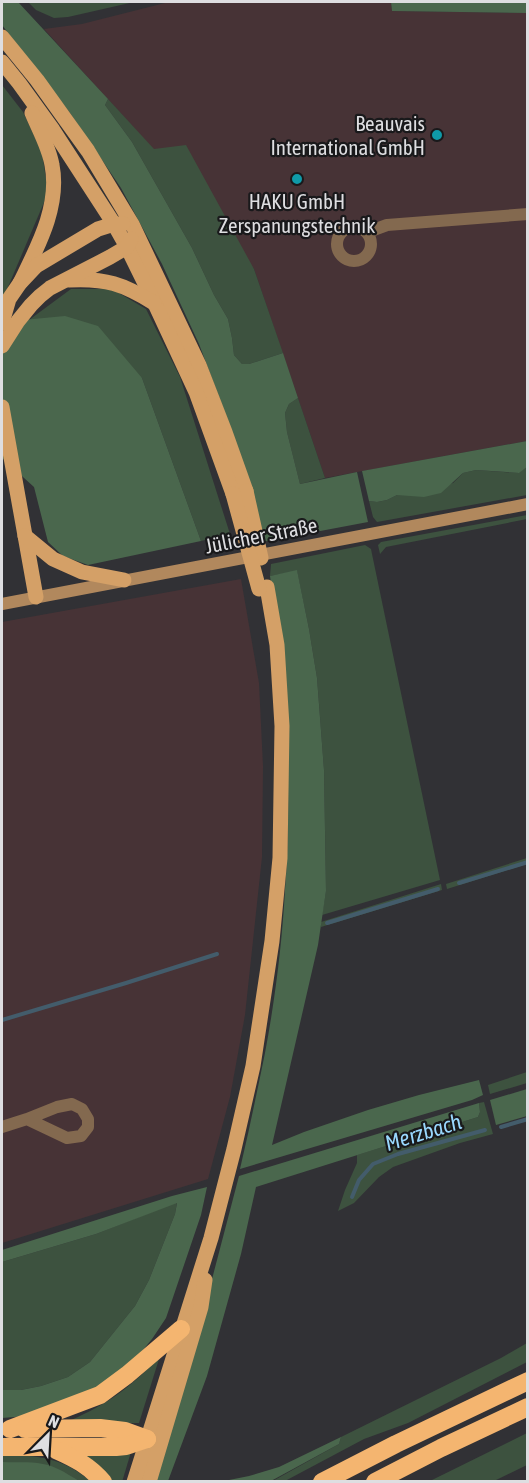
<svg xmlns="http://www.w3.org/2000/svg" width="529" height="1483" font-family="'Asap Condensed',sans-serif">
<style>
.industrial{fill:#473336}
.green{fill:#3d523f}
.forest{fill:#4a674d}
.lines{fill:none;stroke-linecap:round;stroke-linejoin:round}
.stream{stroke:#435c6b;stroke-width:4}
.minor{stroke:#83694f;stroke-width:12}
.secondary{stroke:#b1885d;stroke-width:12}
.primary{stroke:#d4a067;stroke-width:15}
.motorway{stroke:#f4b570;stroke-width:18}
.primary-bridge{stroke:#d4a067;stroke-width:15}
.culture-dot{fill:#0f9aa8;stroke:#19191b;stroke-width:2}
.labels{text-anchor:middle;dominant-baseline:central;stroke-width:4.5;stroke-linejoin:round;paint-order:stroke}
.poi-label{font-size:21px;fill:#dedee1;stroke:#19191b;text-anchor:end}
.street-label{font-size:21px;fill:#dedee1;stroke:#19191b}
.water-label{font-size:22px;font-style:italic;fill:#99d8fe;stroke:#19191b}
</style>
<rect width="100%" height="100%" fill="#313135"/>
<g class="industrial">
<polygon points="169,2 391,2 392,11 527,13 527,441 325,478 254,269 154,150 44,29 82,24"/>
<polygon points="241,579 259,683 263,766 262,857 245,1015 230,1097 208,1179 2,1243 2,622"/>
</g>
<g class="green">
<polygon points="28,2 134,2 68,17 54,18 36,10"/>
<polygon points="2,85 23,112 42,152 48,193 2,301"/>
<polygon points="108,99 154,149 186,145 254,269 283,353 249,364 242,364 234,355 232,338 228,319 214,295 192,248 132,142 105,105"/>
<polygon points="71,289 112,289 146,309 180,377 230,534 201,541 142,378 29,320"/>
<polygon points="298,398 325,478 300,484 287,432 285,413 289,404"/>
<polygon points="527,467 527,495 377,522 373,517 369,501 377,502 387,500 397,495 409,495 453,483 463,473 476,470 518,473"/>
<polygon points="527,515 527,519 386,547 380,554 378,545 381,542"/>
<polygon points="365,545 371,549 372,554 440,880 322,915 326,891 324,770 317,678 309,629 297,571 270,576 271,564"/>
<polygon points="527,858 527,864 447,889 446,884"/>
<polygon points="441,884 442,890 321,927 321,922"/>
<polygon points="527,1072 527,1083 490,1094 488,1085"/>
<polygon points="484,1102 493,1134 460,1143 393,1167 379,1177 354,1203 338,1211 345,1190 357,1163 357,1155 478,1117 480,1112 479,1103"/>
<polygon points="177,1202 175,1214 149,1280 135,1306 90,1362 68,1377 41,1386 21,1390 2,1390 2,1262 96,1234"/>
<polygon points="527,1343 527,1362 408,1423 364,1439 285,1481 271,1482 339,1444 341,1437 501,1358"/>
<path d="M 157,1359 L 159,1359 L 139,1423 L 64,1423 C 101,1408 130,1389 157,1359 Z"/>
<polygon points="527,1433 527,1465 494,1481 430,1481"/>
<polygon points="131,1452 122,1482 111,1481 81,1455"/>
<path d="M 2,1455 C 36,1455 63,1457 91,1482 L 2,1482 Z"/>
</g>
<g class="forest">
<polygon points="2,2 18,2 108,99 105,105 132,142 192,248 214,295 228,319 232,338 234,355 242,364 249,364 283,353 298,398 289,404 285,413 287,432 300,484 357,472 368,522 262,542 233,434 199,344 162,264 121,188 70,113 2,25"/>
<polygon points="391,2 527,2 527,13 392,11"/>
<polygon points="65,316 98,326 142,378 201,541 88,565 63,556 48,542 34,487 2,458 2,322"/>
<polygon points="527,441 527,467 519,473 476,470 463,473 441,493 424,497 397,495 387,500 377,502 369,501 362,471"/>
<path d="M 297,570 L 309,629 L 317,678 L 324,770 L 326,891 L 318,945 L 272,1145 L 304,1132 L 368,1110 L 419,1095 L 479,1080 L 483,1095 L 472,1100 L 240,1169 C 249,1131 257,1092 265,1053 C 275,1000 282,944 285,890 C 293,786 285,679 270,576 Z"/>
<polygon points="527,1089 527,1116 496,1125 490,1100"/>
<polygon points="479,1103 480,1112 478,1117 256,1187 241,1254 207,1376 168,1481 152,1482 200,1325 239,1176"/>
<polygon points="207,1187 201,1215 166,1318 152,1339 133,1362 91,1394 27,1416 2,1418 2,1390 21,1390 41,1386 68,1377 90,1362 135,1306 149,1280 175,1214 177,1203 96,1234 2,1262 2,1250 172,1196"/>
<polygon points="341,1437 339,1444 271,1481 224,1481 249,1476 279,1467"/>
<path d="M 2,1462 C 20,1463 41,1460 58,1469 C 65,1472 72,1477 79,1481 L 2,1481 Z"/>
</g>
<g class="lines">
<g class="stream">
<polyline points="459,883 528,862"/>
<polyline points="327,923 438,889"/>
<polyline points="2,1020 126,983 217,954"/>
<polyline points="501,1127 528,1119"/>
<polyline points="352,1197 359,1180 373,1164 398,1154 485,1130"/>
</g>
<g class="minor">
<circle cx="354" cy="244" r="17"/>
<polyline points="368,232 387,225 528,214"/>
<polyline points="2,1127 27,1119 57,1107 72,1104 82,1109 88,1119 88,1127 81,1136 67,1138 27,1119"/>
</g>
<polyline class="secondary" points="2,604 528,504"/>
<g class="primary">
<polyline points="2,37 37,80 88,151 132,224 199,365 225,432 246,491"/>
<polyline points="2,62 19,83 53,130 114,224 127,247 155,304 196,392 233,494"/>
<path d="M 69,280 C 106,278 123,284 154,303"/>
<path d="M 20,283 C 38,246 60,206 52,165 C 49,147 39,130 32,113"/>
<polyline points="2,323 9,299 20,283 36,266 98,229 114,224 123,224"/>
<polyline points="2,346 18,321 31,305 40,296 50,288 110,257 127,247 131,239"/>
<polyline points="2,407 36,597"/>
<polyline points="25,536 53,559 82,572 124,580"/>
<polyline points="134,1482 211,1238 234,1149 253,1066 272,941 280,858 282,726 277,645 267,587"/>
<polyline points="149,1482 201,1307 205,1280"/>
</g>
<g class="motorway">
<polyline points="10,1429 100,1395 127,1375 181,1329"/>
<polyline points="25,1429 100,1428 125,1431 147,1439"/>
<polyline points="2,1447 116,1447 126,1446 147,1439"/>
<path d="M 56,1450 C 74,1458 90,1466 103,1482"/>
<polyline points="322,1482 396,1444 528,1381"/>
<polyline points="375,1482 441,1448 528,1407"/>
</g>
<g class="primary-bridge">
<polyline points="246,491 261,558"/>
<polyline points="233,494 259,589"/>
</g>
</g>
<g class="culture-dot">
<circle cx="437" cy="135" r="6"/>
<circle cx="297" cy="179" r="6"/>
</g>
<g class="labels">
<g class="poi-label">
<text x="425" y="123">Beauvais<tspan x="425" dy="24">International GmbH</tspan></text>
<text x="297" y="201" text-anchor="middle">HAKU GmbH<tspan x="297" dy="24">Zerspanungstechnik</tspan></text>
</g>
<g class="street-label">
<text transform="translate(261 535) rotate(-11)">Jülicher Straße</text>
</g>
<g class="water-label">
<text transform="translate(423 1132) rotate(-17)">Merzbach</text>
</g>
</g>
<rect width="529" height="1483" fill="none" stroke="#dedee1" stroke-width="6"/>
<g transform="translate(48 1435) rotate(24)" stroke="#19191b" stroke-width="4.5" paint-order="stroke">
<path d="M0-4.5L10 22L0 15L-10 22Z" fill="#dedee1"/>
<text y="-9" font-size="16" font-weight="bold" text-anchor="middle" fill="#dedee1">N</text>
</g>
</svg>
